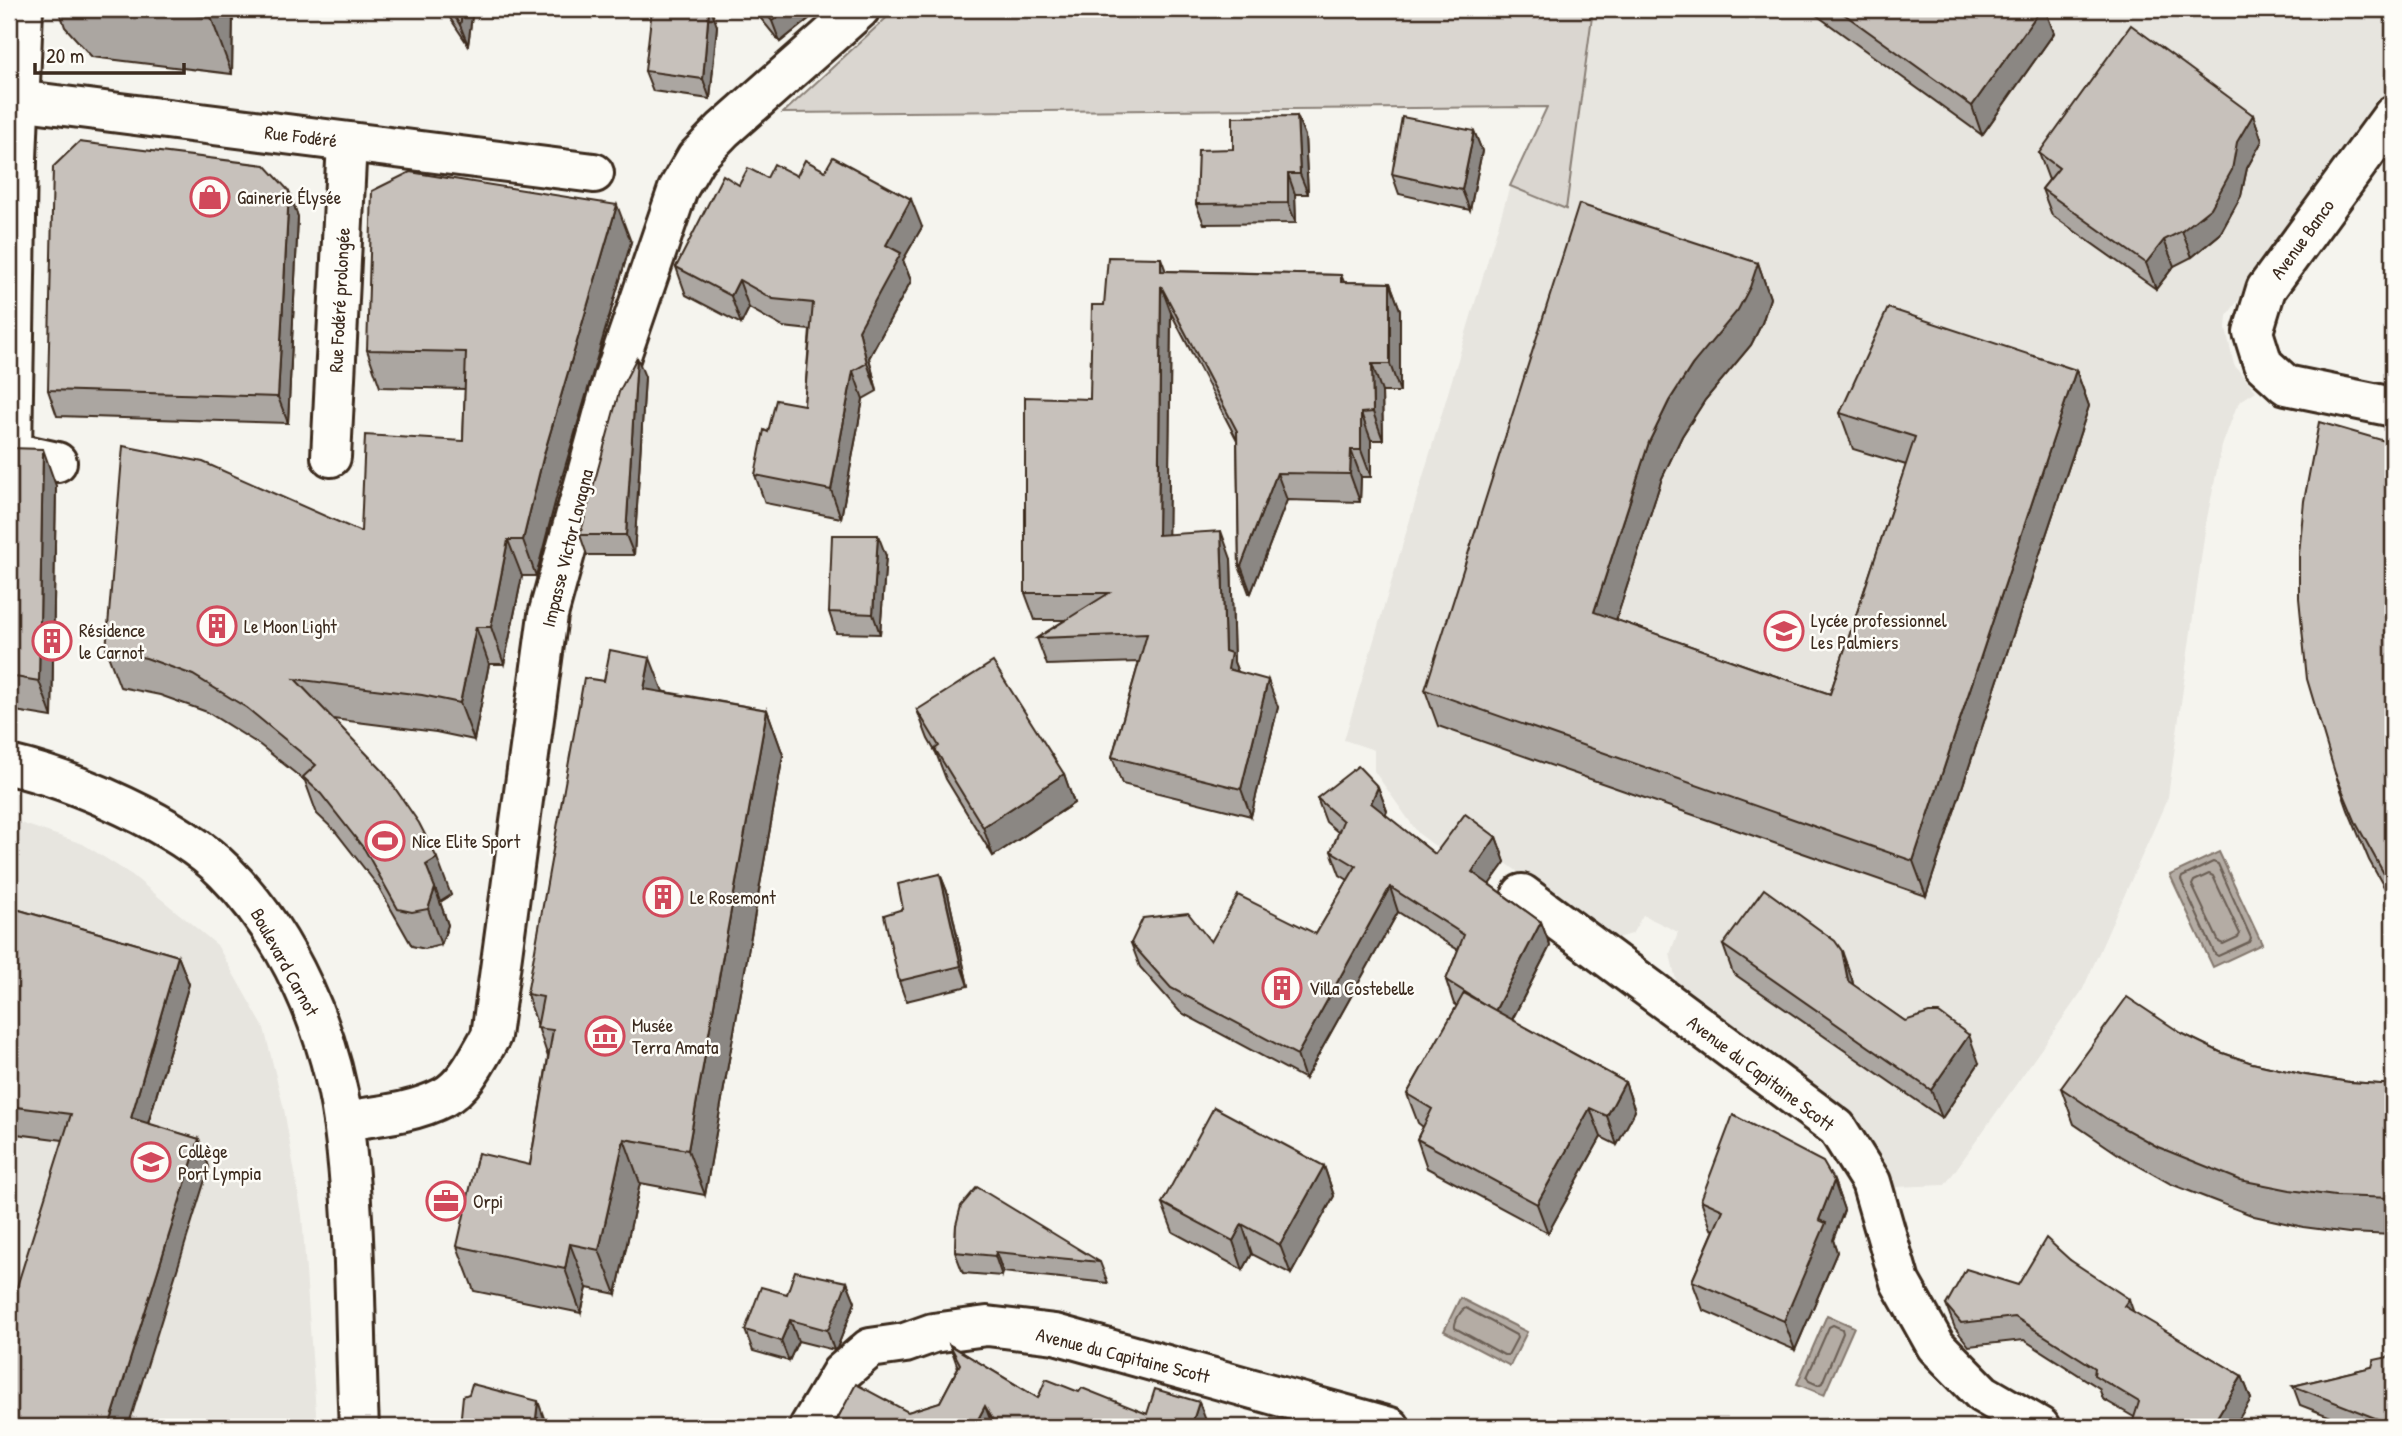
<svg xmlns="http://www.w3.org/2000/svg" width="2402" height="1436" font-family="'Patrick Hand',sans-serif">
<style>
.built{fill:#e7e5df}
.green{fill:#dad6d0;stroke:#8a8077;stroke-width:2}
.water{fill:#b4aca4;stroke:#84786e;stroke-width:2}
.lines{fill:none;stroke-linecap:round;stroke-linejoin:round}
.shore{stroke:#6b5e54;stroke-width:2}
.minor-casing{stroke:#3b2a1e;stroke-width:44}
.major-casing{stroke:#3b2a1e;stroke-width:44}
.minor{stroke:#fdfcf7;stroke-width:38}
.major{stroke:#fdfcf7;stroke-width:38}
.wall{fill:#aba6a1;stroke:#3b2a1e;stroke-width:2}
.shaded-wall{fill:#8b8783;stroke:#3b2a1e;stroke-width:2}
.building{fill:#c7c1bb;stroke:#3b2a1e;stroke-width:2}
.labels{text-anchor:middle;dominant-baseline:central;stroke-width:5;stroke-linejoin:round;paint-order:stroke}
.street-label{font-size:19px;fill:#3b2a1e;stroke:#fdfcf7}
.poi-label{font-size:19px;fill:#3b2a1e;stroke:#fdfcf7;text-anchor:start}
</style>
<rect width="100%" height="100%" fill="#f5f4ee"/>
<filter id="ink" filterUnits="userSpaceOnUse"><feTurbulence type="fractalNoise" baseFrequency=".0143" numOctaves="2"/><feDisplacementMap in="SourceGraphic" scale="14" xChannelSelector="R" yChannelSelector="G"/><feConvolveMatrix kernelMatrix="1 2 1 2 8 2 1 2 1" color-interpolation-filters="sRGB"/></filter>
<g filter="url(#ink)">
<g class="built">
<polygon points="1593,9 2393,9 2393,83 2227,316 2226,329 2234,365 2256,391 2242,400 2236,408 2222,446 2206,523 2168,797 2082,991 1945,1185 1895,1187 1887,1166 1824,1095 1678,989 1670,954 1678,932 1643,915 1632,934 1609,940 1474,839 1456,862 1418,833 1374,771 1374,750 1344,740 1510,186 1566,209"/>
<polygon points="9,819 83,844 132,875 217,945 264,1028 284,1109 302,1215 317,1427 9,1427"/>
</g>
<polygon class="green" points="896,9 1593,9 1566,209 1510,186 1547,107 783,113"/>
<g class="water">
<polygon points="2219,852 2262,944 2213,967 2170,875"/>
<polygon points="1460,1298 1527,1332 1510,1366 1444,1331"/>
<polygon points="1827,1315 1854,1327 1824,1395 1797,1384"/>
</g>
<g class="lines">
<g class="shore">
<polygon points="2213,862 2218,864 2251,938 2249,942 2218,956 2215,954 2181,880 2182,877"/>
<polygon points="2209,874 2213,876 2240,934 2238,937 2223,944 2219,942 2192,885 2194,881"/>
<path d="M 1466,1308 L 1516,1335 L 1517,1338 L 1508,1355 L 1504,1355 L 1455,1328 C 1454,1323 1460,1310 1466,1308 Z"/>
<polygon points="1833,1325 1842,1329 1843,1333 1822,1383 1818,1385 1809,1381 1807,1377 1829,1327"/>
</g>
<g class="minor-casing">
<g id="minor">
<polyline points="23,9 17,159 12,452 57,462"/>
<polyline points="9,99 594,173"/>
<polyline points="2393,115 2266,289 2253,332 2263,364 2286,385 2393,407"/>
<polyline points="331,457 347,142"/>
<polyline points="1522,894 1837,1128 1871,1182 1900,1282 1936,1346 1983,1394 2040,1427"/>
<path d="M 343,1121 C 377,1116 414,1113 444,1097 C 466,1085 479,1056 491,1036 L 548,615 L 613,379 L 678,189 L 696,158 L 723,130 L 860,9"/>
<polyline points="809,1427 841,1373 870,1348 905,1343 933,1333 987,1326 1055,1334 1390,1427"/>
</g>
</g>
<g class="major-casing">
<path id="major" d="M 9,765 C 74,780 178,824 225,872 C 289,936 330,1031 343,1121 C 357,1222 354,1325 359,1427"/>
</g>
<use href="#minor" class="minor"/>
<use href="#major" class="major"/>
</g>
<g class="wall">
<polygon points="59,9 233,9 232,74 92,57 65,27"/>
<polygon points="444,9 473,9 468,45"/>
<polygon points="753,9 821,9 780,42"/>
<polygon points="1808,9 2045,9 2054,33 1982,135"/>
<polygon points="717,26 710,99 653,91 645,71"/>
<polygon points="2253,115 2262,141 2247,168 2241,196 2220,234 2192,257 2174,266 2156,289 2052,215 2042,189 2049,180 2039,153"/>
<polygon points="1297,116 1305,136 1308,194 1295,194 1296,223 1204,224 1196,204 1233,149"/>
<polygon points="1474,131 1482,151 1470,210 1399,194 1392,174"/>
<polygon points="767,178 922,227 903,260 911,281 869,358 877,391 863,399 841,518 765,503 755,475 768,432 804,405 810,330 783,327 749,308 741,324 686,295 676,267 739,185"/>
<polygon points="289,191 298,217 288,423 57,416 48,390"/>
<polygon points="631,242 558,491 536,576 522,576 504,664 489,664 474,740 436,732 333,719 451,895 440,902 448,925 441,945 425,949 412,946 378,886 335,831 317,814 305,781 260,745 207,712 160,695 120,687 106,650 361,532 463,441 465,389 380,387 367,350"/>
<polygon points="1758,263 1770,298 1762,323 1751,345 1705,400 1682,436 1662,478 1616,620 1767,673 1830,694 1906,465 1853,449 1840,413 2076,370 2089,406 1926,896 1438,726 1425,690"/>
<polygon points="1165,271 1341,275 1344,282 1390,283 1400,310 1400,392 1382,392 1383,440 1371,440 1371,477 1361,477 1360,502 1287,500 1251,593 1249,593 1239,566 1237,440 1171,313 1168,534 1231,559 1234,662 1238,672 1278,707 1251,816 1122,784 1112,757 1139,662 1047,665 1037,638 1065,620 1035,620 1025,593 1090,399 1104,305"/>
<polygon points="645,377 634,555 587,555 580,535"/>
<polygon points="9,448 56,486 52,717 9,710"/>
<polygon points="2393,464 2393,903 2369,860 2348,810 2335,773"/>
<polygon points="886,556 880,634 836,633 829,612"/>
<polygon points="604,681 767,710 783,755 705,1195 640,1183 616,1294 587,1288 581,1313 474,1291 457,1246 530,1165 548,1057 527,994"/>
<polygon points="917,710 1064,774 1074,803 993,856 946,779 936,753 928,739"/>
<polygon points="1378,787 1387,811 1385,815 1435,854 1496,837 1505,862 1489,884 1541,922 1550,946 1512,1020 1625,1082 1635,1111 1617,1145 1601,1137 1548,1233 1427,1168 1417,1139 1423,1127 1418,1123 1407,1094 1457,1006 1454,1004 1446,980 1458,950 1398,912 1305,1079 1180,1012 1140,967 1131,943 1211,942 1316,934 1348,880 1340,875 1331,851 1339,833 1326,822 1317,798"/>
<polygon points="940,874 948,894 968,986 906,1001 899,981 903,909"/>
<polygon points="9,907 178,956 189,984 148,1124 199,1139 209,1167 63,1140 9,1133"/>
<polygon points="1723,945 1852,979 1853,985 1905,1021 1979,1063 1942,1118 1733,973"/>
<polygon points="2181,1033 2220,1052 2252,1063 2305,1075 2349,1082 2380,1084 2393,1084 2393,1235 2349,1233 2303,1227 2254,1216 2171,1184 2121,1156 2074,1124 2061,1088"/>
<polygon points="1324,1166 1334,1196 1291,1274 1252,1254 1243,1270 1173,1232 1162,1203"/>
<polygon points="1834,1181 1844,1210 1833,1240 1837,1252 1795,1350 1703,1310 1692,1281 1714,1230 1711,1229 1701,1200"/>
<polygon points="956,1225 1100,1262 1108,1283 1003,1272 1002,1276 963,1273 955,1252"/>
<polygon points="2070,1260 2133,1312 2242,1376 2251,1399 2134,1417 2103,1399 2099,1388 2024,1340 1969,1346 1955,1328 1946,1305 2018,1285"/>
<polygon points="847,1282 855,1302 837,1348 834,1350 798,1341 789,1361 753,1351 745,1330 787,1294"/>
<polygon points="950,1345 1038,1398 1079,1392 1147,1414 1208,1426 1208,1427 833,1427 908,1412 940,1402 958,1368"/>
<polygon points="2393,1356 2393,1427 2357,1427 2300,1405 2293,1386 2372,1367"/>
</g>
<g class="shaded-wall">
<polygon points="211,9 233,9 232,74 211,17"/>
<polygon points="463,9 473,9 468,45 460,25"/>
<polygon points="709,9 711,9 717,26 710,99 703,79"/>
<polygon points="788,9 821,9 780,42 772,21"/>
<polygon points="2041,9 2045,9 2054,33 1982,135 1972,106"/>
<polygon points="2253,115 2262,141 2247,168 2241,196 2220,234 2192,257 2182,231"/>
<polygon points="1297,116 1305,136 1308,194 1300,174"/>
<polygon points="1474,131 1482,151 1470,210 1462,190"/>
<polygon points="1288,174 1295,194 1296,223 1288,203"/>
<polygon points="289,191 298,217 288,423 278,397"/>
<polygon points="911,199 922,227 903,260 911,281 869,358 877,391 867,363 859,330 886,245"/>
<polygon points="617,205 631,242 558,491 536,576 523,540 544,454"/>
<polygon points="2164,240 2174,266 2156,289 2146,263"/>
<polygon points="1161,258 1171,285 1161,271"/>
<polygon points="1758,263 1770,298 1762,323 1751,345 1705,400 1682,436 1662,478 1607,648 1594,612 1649,442 1669,401"/>
<polygon points="739,280 749,308 741,324 731,296"/>
<polygon points="1390,283 1400,310 1400,392 1390,364"/>
<polygon points="1161,286 1171,313 1168,562 1158,535"/>
<polygon points="637,357 645,377 634,555 626,535"/>
<polygon points="1372,364 1382,392 1383,440 1373,412"/>
<polygon points="2076,370 2089,406 1926,896 1913,861"/>
<polygon points="853,371 863,399 841,518 831,490"/>
<polygon points="1361,413 1371,440 1371,477 1361,450"/>
<polygon points="2385,441 2393,464 2393,517"/>
<polygon points="43,449 56,486 52,717 39,681"/>
<polygon points="1351,450 1361,477 1360,502 1350,474"/>
<polygon points="1277,473 1287,500 1251,593 1241,566"/>
<polygon points="1221,531 1231,559 1234,662 1241,680 1228,669 1225,651"/>
<polygon points="878,535 886,556 880,634 873,614"/>
<polygon points="508,540 522,576 504,664 491,627"/>
<polygon points="476,627 489,664 474,740 460,703"/>
<polygon points="650,658 667,702 644,689"/>
<polygon points="1268,680 1278,707 1251,816 1241,789"/>
<polygon points="767,710 783,755 705,1195 688,1150"/>
<polygon points="1064,774 1074,803 993,856 983,827"/>
<polygon points="1378,787 1387,811 1380,828 1371,803"/>
<polygon points="1496,837 1505,862 1481,896 1472,872"/>
<polygon points="437,858 451,895 440,902 426,865"/>
<polygon points="940,874 948,894 968,986 961,966"/>
<polygon points="1390,887 1398,912 1305,1079 1297,1055"/>
<polygon points="435,888 448,925 441,945 428,909"/>
<polygon points="1541,922 1550,946 1504,1035 1495,1011"/>
<polygon points="1842,951 1852,979 1858,1009 1848,981"/>
<polygon points="178,956 189,984 141,1147 131,1118"/>
<polygon points="1969,1035 1979,1063 1942,1118 1931,1090"/>
<polygon points="1625,1082 1635,1111 1617,1145 1607,1116"/>
<polygon points="1590,1108 1601,1137 1548,1233 1537,1204"/>
<polygon points="199,1139 209,1167 128,1427 109,1427"/>
<polygon points="624,1139 640,1183 616,1294 599,1250"/>
<polygon points="1324,1166 1334,1196 1291,1274 1280,1245"/>
<polygon points="1834,1181 1844,1210 1833,1240 1837,1252 1795,1350 1784,1321 1819,1220"/>
<polygon points="1242,1224 1252,1254 1243,1270 1233,1241"/>
<polygon points="570,1244 587,1288 581,1313 565,1269"/>
<polygon points="996,1252 1003,1272 1002,1276 995,1256"/>
<polygon points="847,1282 855,1302 837,1348 834,1350 827,1330"/>
<polygon points="2129,1299 2137,1322 2124,1306"/>
<polygon points="790,1320 798,1341 789,1361 781,1341"/>
<polygon points="2242,1376 2251,1399 2234,1427 2211,1427"/>
<polygon points="538,1401 545,1421 536,1418"/>
<polygon points="1199,1402 1208,1426 1208,1427 1191,1427"/>
<polygon points="985,1406 993,1427 974,1427"/>
</g>
<g class="building">
<polygon points="142,9 211,9 211,17"/>
<polygon points="450,9 463,9 460,25"/>
<polygon points="652,9 709,9 703,79 645,71"/>
<polygon points="762,9 788,9 772,21"/>
<polygon points="1837,9 2041,9 1972,106"/>
<polygon points="2131,25 2253,115 2237,142 2232,170 2211,208 2182,231 2164,240 2146,263 2042,189 2059,168 2039,153"/>
<polygon points="1297,116 1300,174 1288,174 1288,203 1196,204 1198,150 1233,149 1233,117"/>
<polygon points="1402,117 1474,131 1462,190 1392,174"/>
<polygon points="79,142 265,165 289,191 278,397 48,390 53,167"/>
<polygon points="833,157 911,199 886,245 901,253 859,330 867,363 853,371 831,490 755,475 764,430 768,432 776,400 804,405 813,303 773,299 739,280 731,296 676,267 723,175 739,185 748,168 767,178 774,164 797,176 805,160 825,171"/>
<polygon points="410,172 617,205 544,454 523,540 508,540 491,627 476,627 460,703 422,695 295,679 383,771 419,823 437,858 426,865 435,888 428,909 412,912 398,909 365,850 321,794 303,777 316,765 247,708 193,675 146,658 106,650 123,446 203,462 361,532 365,435 463,441 466,352 367,350 372,191"/>
<polygon points="1579,204 1758,263 1750,287 1738,310 1692,365 1669,401 1649,442 1594,612 1767,673 1830,694 1915,437 1840,413 1888,308 2076,370 1913,861 1425,690"/>
<polygon points="1108,257 1161,258 1161,271 1341,275 1341,282 1390,283 1390,364 1372,364 1373,412 1361,413 1361,450 1351,450 1350,474 1277,473 1241,566 1239,566 1237,431 1161,286 1158,535 1221,531 1225,651 1231,653 1228,669 1268,680 1241,789 1112,757 1147,634 1037,638 1109,593 1025,593 1025,397 1090,399 1092,305 1104,305"/>
<polygon points="637,357 626,535 580,535 619,392"/>
<polygon points="2319,422 2385,441 2393,517 2393,890 2356,823 2335,773 2307,679 2299,598 2299,554 2304,501"/>
<polygon points="9,448 43,449 39,681 9,676"/>
<polygon points="832,535 878,535 873,614 829,612"/>
<polygon points="610,650 650,658 644,689 767,710 688,1150 624,1139 599,1250 570,1244 565,1269 457,1246 478,1153 530,1165 553,1030 537,1028 543,997 527,994 584,678 604,681"/>
<polygon points="993,662 1064,774 983,827 935,749 939,746 917,710"/>
<polygon points="1358,766 1378,787 1371,803 1435,854 1465,814 1496,837 1472,872 1541,922 1495,1011 1446,980 1464,935 1390,887 1297,1055 1171,988 1131,943 1143,918 1188,913 1211,942 1238,895 1316,934 1356,866 1331,851 1343,821 1317,798"/>
<polygon points="940,874 961,966 899,981 884,915 903,909 898,884"/>
<polygon points="1764,889 1835,941 1842,951 1848,981 1905,1021 1929,1013 1939,1013 1969,1035 1931,1090 1723,945"/>
<polygon points="9,907 178,956 131,1118 199,1139 109,1427 9,1427 9,1312 71,1114 9,1106"/>
<polygon points="1464,993 1625,1082 1607,1116 1590,1108 1537,1204 1417,1139 1432,1109 1407,1094"/>
<polygon points="2127,997 2181,1033 2220,1052 2252,1063 2305,1075 2349,1082 2380,1084 2393,1084 2393,1198 2335,1196 2290,1190 2240,1180 2158,1147 2107,1119 2061,1088"/>
<polygon points="1214,1107 1324,1166 1280,1245 1242,1224 1233,1241 1162,1203"/>
<polygon points="1733,1115 1823,1162 1834,1181 1819,1220 1826,1223 1784,1321 1692,1281 1723,1210 1701,1200"/>
<polygon points="977,1187 1100,1262 996,1252 995,1256 955,1252 956,1225 961,1206"/>
<polygon points="2046,1238 2070,1260 2129,1299 2124,1306 2242,1376 2211,1427 2131,1427 2139,1402 2094,1375 2095,1368 2015,1317 1961,1323 1946,1305 1966,1269 2018,1285"/>
<polygon points="795,1271 847,1282 829,1328 827,1330 790,1320 781,1341 745,1330 761,1287 787,1294"/>
<polygon points="950,1345 1038,1398 1046,1379 1079,1392 1082,1388 1147,1414 1155,1389 1199,1402 1191,1427 997,1427 985,1406 974,1427 833,1427 856,1384 908,1412 940,1402 960,1364"/>
<polygon points="2393,1356 2393,1425 2293,1386 2372,1367 2374,1360"/>
<polygon points="472,1384 538,1401 536,1418 550,1421 548,1427 462,1427 461,1416 463,1396 469,1394"/>
</g>
</g>
<defs>
<g id="shop-ring" transform="scale(2.0125)"><circle r="9.5" fill="#fdfcf7" stroke="#d1495b" stroke-width="1.5"/><path d="M-5-2.5h2.3a2.7 3.5 0 0 1 5.4 0H5L5.5 6h-11ZM-1.5-2.5h3a1.5 2.3 0 0 0-3 0Z" fill="#d1495b"/></g>
<g id="building-ring" transform="scale(2.0125)"><circle r="9.5" fill="#fdfcf7" stroke="#d1495b" stroke-width="1.5"/><path d="M-4-6H4V6H1V3H-1V6H-4ZM-2.5-4.3h1.7v1.8h-1.7ZM.8-4.3h1.7v1.8H.8ZM-2.5-1h1.7V.8h-1.7ZM.8-1h1.7V.8H.8Z" fill="#d1495b"/></g>
<g id="school-ring" transform="scale(2.0125)"><circle r="9.5" fill="#fdfcf7" stroke="#d1495b" stroke-width="1.5"/><path d="M0-5L7-2L0 1L-7-2ZM-4 1L0 2.5L4 1V4Q0 6-4 4Z" fill="#d1495b"/></g>
<g id="stadium-ring" transform="scale(2.0125)"><circle r="9.5" fill="#fdfcf7" stroke="#d1495b" stroke-width="1.5"/><path d="M0-5a6.5 5 0 1 0 0 10a6.5 5 0 1 0 0-10ZM-3.5-1.8h7v3.6h-7Z" fill="#d1495b"/></g>
<g id="museum-ring" transform="scale(2.0125)"><circle r="9.5" fill="#fdfcf7" stroke="#d1495b" stroke-width="1.5"/><path d="M0-6L6-3V-2H-6V-3ZM-5-1h2V3h-2ZM-1-1h2V3h-2ZM3-1h2V3H3ZM-6 4H6V6H-6Z" fill="#d1495b"/></g>
<g id="office-ring" transform="scale(2.0125)"><circle r="9.5" fill="#fdfcf7" stroke="#d1495b" stroke-width="1.5"/><path d="M-6-3h4V-5.5h4V-3h4V5H-6ZM-1-4.5V-3h2v-1.5ZM-6 0V1H6V0Z" fill="#d1495b"/></g>
</defs>
<g fill-rule="evenodd">
<use href="#shop-ring" x="210" y="197"/>
<use href="#building-ring" x="217" y="626"/>
<use href="#school-ring" x="1784" y="631"/>
<use href="#building-ring" x="52" y="641"/>
<use href="#stadium-ring" x="385" y="841"/>
<use href="#building-ring" x="663" y="897"/>
<use href="#building-ring" x="1282" y="988"/>
<use href="#museum-ring" x="605" y="1036"/>
<use href="#school-ring" x="151" y="1162"/>
<use href="#office-ring" x="446" y="1201"/>
</g>
<g class="labels">
<g class="street-label">
<text transform="translate(301 136) rotate(7)">Rue Fodéré</text>
<text transform="translate(2302 239) rotate(-54)">Avenue Banco</text>
<text transform="translate(339 300) rotate(-87)">Rue Fodéré prolongée</text>
<text transform="translate(567 548) rotate(-76)">Impasse Victor Lavagna</text>
<text transform="translate(285 962) rotate(61)">Boulevard Carnot</text>
<text transform="translate(1761 1073) rotate(37)">Avenue du Capitaine Scott</text>
<text transform="translate(1123 1355) rotate(14)">Avenue du Capitaine Scott</text>
</g>
<g class="poi-label">
<text x="237" y="197">Gainerie Élysée</text>
<text x="1811" y="620">Lycée professionnel<tspan x="1811" dy="22">Les Palmiers</tspan></text>
<text x="244" y="626">Le Moon Light</text>
<text x="79" y="630">Résidence<tspan x="79" dy="22">le Carnot</tspan></text>
<text x="412" y="841">Nice Elite Sport</text>
<text x="690" y="897">Le Rosemont</text>
<text x="1309" y="988">Villa Costebelle</text>
<text x="632" y="1025">Musée<tspan x="632" dy="22">Terra Amata</tspan></text>
<text x="178" y="1151">Collège<tspan x="178" dy="22">Port Lympia</tspan></text>
<text x="473" y="1201">Orpi</text>
</g>
</g>
<rect width="2402" height="1436" fill="none" stroke="#fdfcf7" stroke-width="35"/>
<rect x="18" y="18" width="2367" height="1401" fill="none" stroke="#3b2a1e" stroke-width="2.5" filter="url(#ink)"/>
<path d="M35 63v10h149v-10" fill="none" stroke="#3b2a1e" stroke-width="3.5"/>
<text x="46" y="63" font-size="21" fill="#3b2a1e" stroke="#fdfcf7" stroke-width="5" paint-order="stroke">20 m</text>
</svg>
